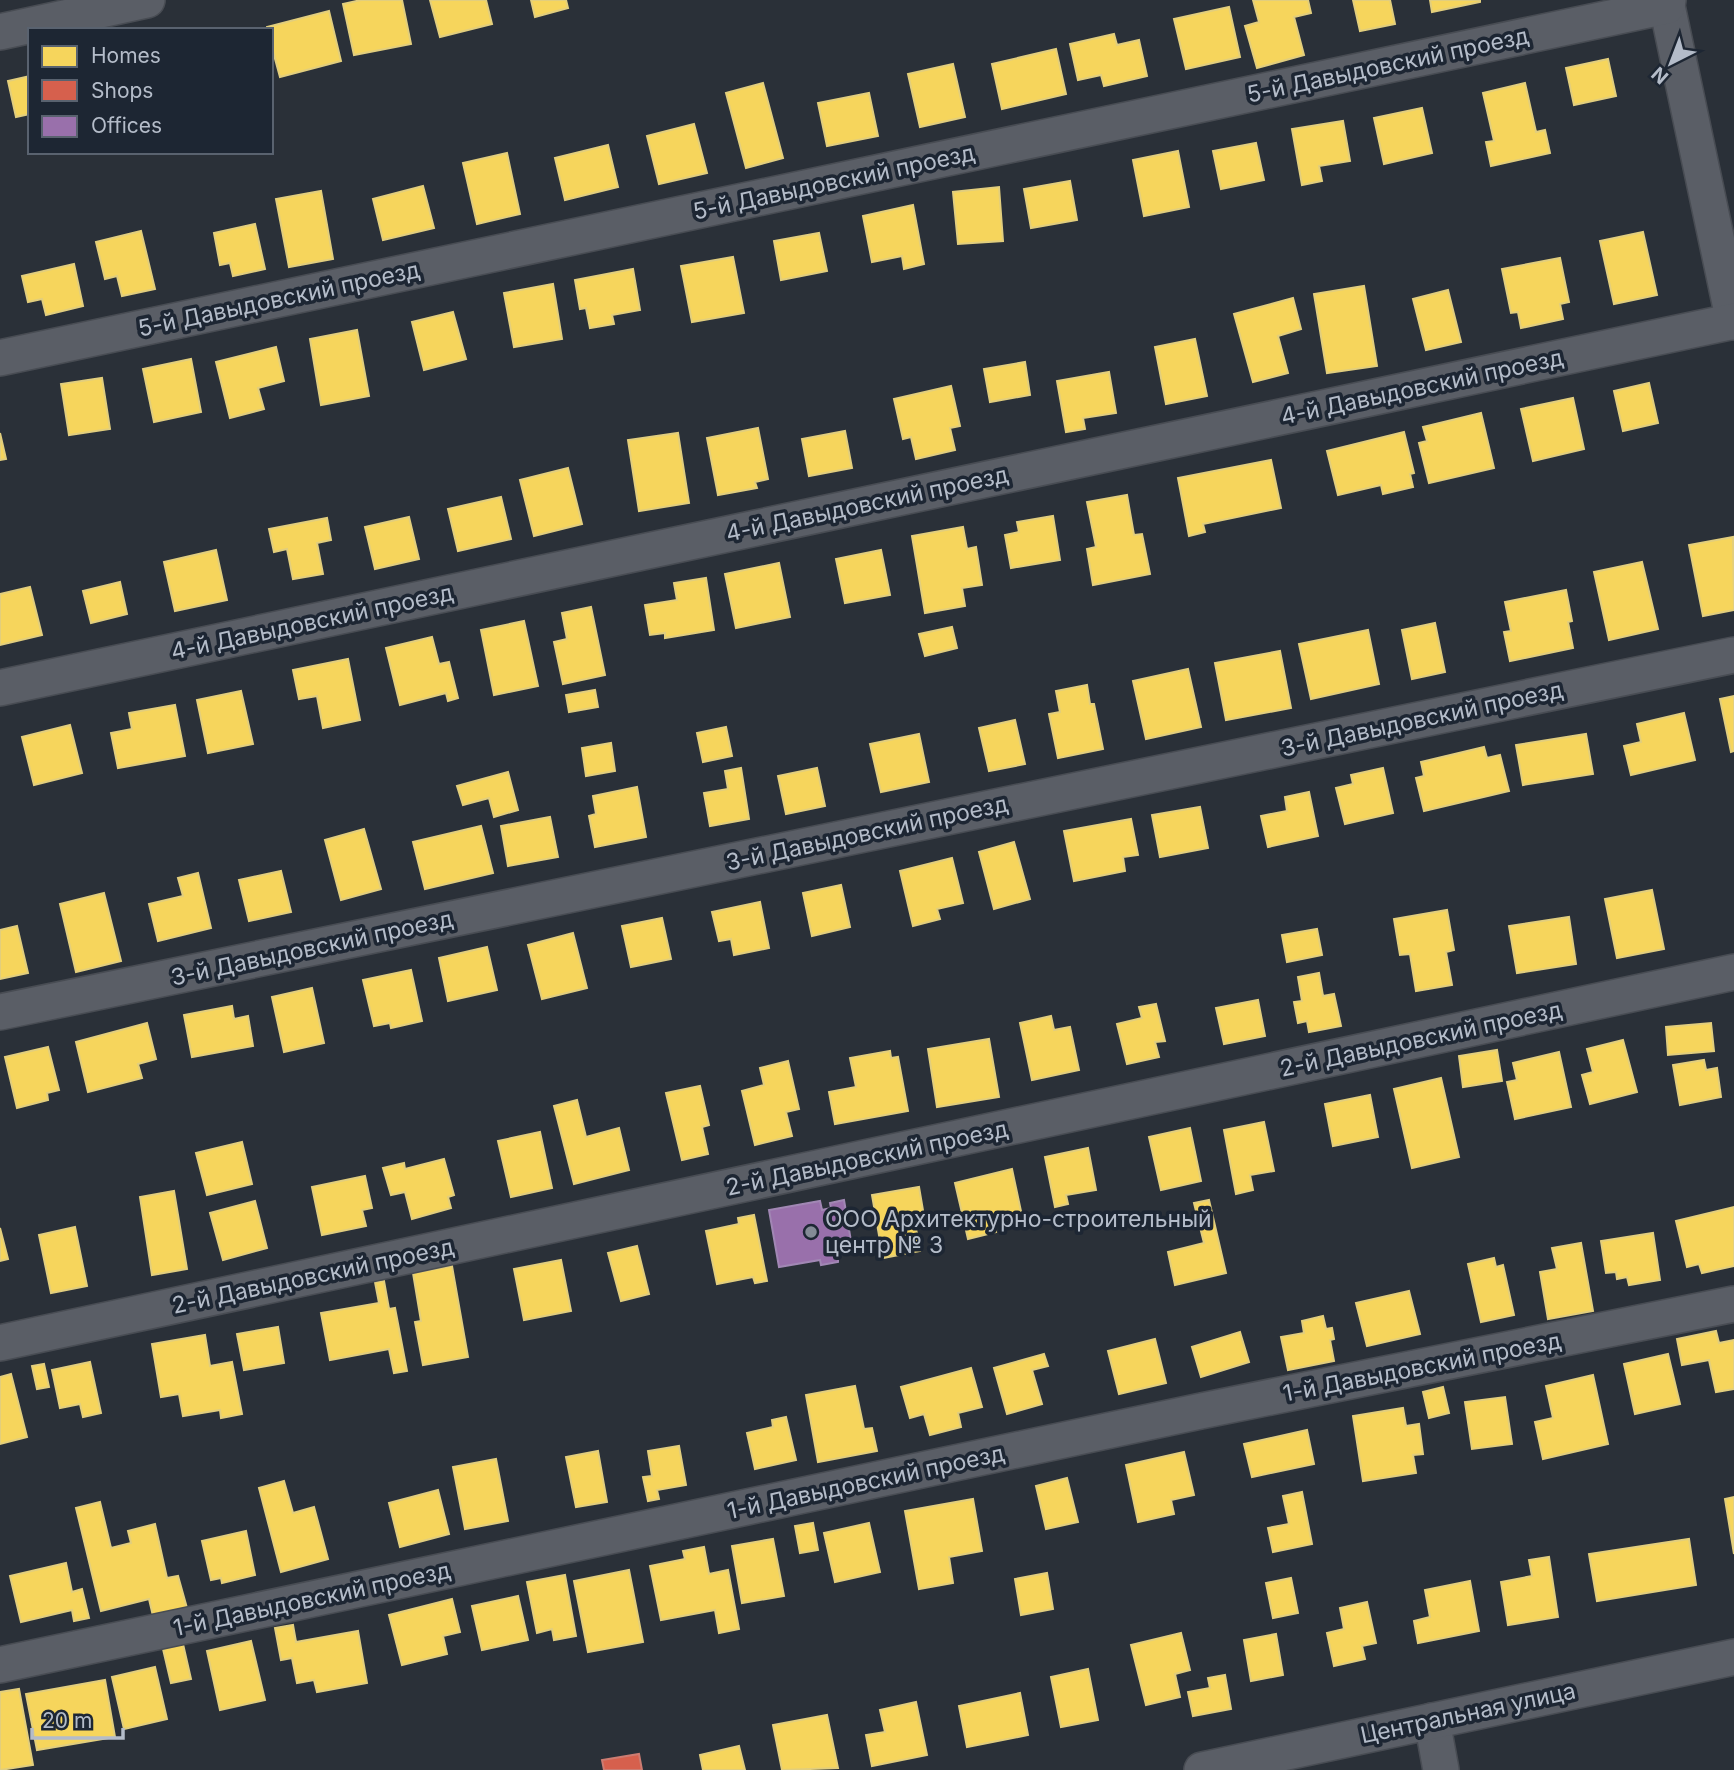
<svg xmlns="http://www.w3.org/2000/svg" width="1734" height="1770" font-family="Inter,sans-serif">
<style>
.homes{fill:#f6d55c;stroke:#e2ce7d;stroke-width:2}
.shops{fill:#d6604d;stroke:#cc7c72;stroke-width:2}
.offices{fill:#9970ab;stroke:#a187b4;stroke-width:2}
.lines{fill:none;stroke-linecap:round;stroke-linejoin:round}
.minor-casing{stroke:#484c53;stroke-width:38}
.minor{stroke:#5a5e66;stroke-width:35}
.poi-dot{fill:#848b96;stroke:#1d2633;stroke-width:2.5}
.labels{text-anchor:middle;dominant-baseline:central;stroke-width:7;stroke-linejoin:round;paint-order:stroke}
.street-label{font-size:23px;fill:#b4bcc9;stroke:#1d2633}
.poi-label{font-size:23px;fill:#b4bcc9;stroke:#1d2633;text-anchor:start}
</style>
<rect width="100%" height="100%" fill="#2a3038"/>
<g class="homes">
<polygon points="361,0 402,0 411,44 354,55 343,4"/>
<polygon points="430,0 486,0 492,24 440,37"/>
<polygon points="531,0 566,0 568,8 535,17"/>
<polygon points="1253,0 1308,0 1311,13 1294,17 1304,55 1257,68 1245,26 1259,22"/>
<polygon points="1353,0 1390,0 1395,24 1360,31"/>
<polygon points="1430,0 1480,0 1480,2 1432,12"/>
<polygon points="1229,7 1240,57 1186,69 1174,19"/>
<polygon points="329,11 341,61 280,77 271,44 271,30 267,30 267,27"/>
<polygon points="1114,34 1117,45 1139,40 1147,76 1104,86 1101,75 1078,80 1070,44"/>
<polygon points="1056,49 1066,94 1002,109 992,64"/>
<polygon points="1608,59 1616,96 1574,105 1566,68"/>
<polygon points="953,64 965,117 920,127 908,74"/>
<polygon points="30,76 30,114 16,117 8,81"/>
<polygon points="763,83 783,158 746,168 726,93"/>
<polygon points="1525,83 1536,132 1545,130 1550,153 1491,166 1486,142 1494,141 1483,93"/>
<polygon points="869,93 878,136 827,146 818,103"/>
<polygon points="1422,108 1432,153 1384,164 1374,118"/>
<polygon points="1343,121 1350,161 1319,166 1322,181 1302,185 1292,129"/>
<polygon points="694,124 707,173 659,184 647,136"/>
<polygon points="1256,143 1264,180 1221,189 1213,151"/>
<polygon points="608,145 618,187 565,200 555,158"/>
<polygon points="1178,151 1189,207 1144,216 1133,160"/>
<polygon points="507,153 520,214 477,224 463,163"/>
<polygon points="1070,181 1077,220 1031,228 1024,189"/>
<polygon points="423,186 434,228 383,240 373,199"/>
<polygon points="999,187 1003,241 958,244 953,192"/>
<polygon points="321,191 333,259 289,267 276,199"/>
<polygon points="913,205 924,264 904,269 902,256 872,262 863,216"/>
<polygon points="255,224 265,269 233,276 230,263 220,265 214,233"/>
<polygon points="141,231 155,289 122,296 117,276 105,279 96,242"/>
<polygon points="1643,232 1657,295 1614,304 1600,241"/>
<polygon points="819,233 827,271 781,280 774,241"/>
<polygon points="733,257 744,313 692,322 681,266"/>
<polygon points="1560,258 1569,302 1560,304 1563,319 1521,328 1518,312 1511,313 1502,269"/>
<polygon points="74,264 83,306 46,315 42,299 28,302 22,276"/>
<polygon points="633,269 640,310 612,315 614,324 590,328 586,308 580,309 575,280"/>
<polygon points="553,284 562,339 514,347 504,293"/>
<polygon points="1364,286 1377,366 1327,373 1314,294"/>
<polygon points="1448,290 1461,342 1426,350 1413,299"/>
<polygon points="1293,298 1301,329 1278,336 1288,373 1253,382 1234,314"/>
<polygon points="453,312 466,359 424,370 412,322"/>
<polygon points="357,330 369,396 321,405 310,339"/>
<polygon points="1195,339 1207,396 1166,404 1155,347"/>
<polygon points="276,347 284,381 258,388 264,409 230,418 216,362"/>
<polygon points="191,359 201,412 154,422 143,369"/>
<polygon points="1025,362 1030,395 990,402 984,369"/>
<polygon points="1109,372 1116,413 1083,418 1085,429 1066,432 1057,381"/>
<polygon points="102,378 110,429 69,435 61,384"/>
<polygon points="1649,383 1658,423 1623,431 1614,391"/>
<polygon points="951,386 960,426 950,428 955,450 916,459 911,437 903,439 894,399"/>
<polygon points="1573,398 1584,449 1533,461 1521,409"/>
<polygon points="1481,413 1494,468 1429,483 1419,443 1427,441 1423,427"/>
<polygon points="758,428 768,479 755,482 757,488 718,495 707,438"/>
<polygon points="845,431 852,468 809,476 802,439"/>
<polygon points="1404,432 1414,473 1410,474 1413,487 1383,494 1381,485 1338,495 1327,451"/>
<polygon points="0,433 6,459 0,460"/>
<polygon points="678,433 689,503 639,511 628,440"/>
<polygon points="1271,460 1281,508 1203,524 1205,532 1189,536 1178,478"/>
<polygon points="568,468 582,524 534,536 520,480"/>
<polygon points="1127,495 1134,535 1142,534 1150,574 1093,585 1087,549 1096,547 1087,502"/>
<polygon points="501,497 511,539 458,551 448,509"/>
<polygon points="1053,516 1060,560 1011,568 1005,535 1019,532 1017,522"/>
<polygon points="409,517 419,559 375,569 365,527"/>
<polygon points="327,518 331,540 317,543 323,574 293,579 287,549 274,552 269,529"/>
<polygon points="963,527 967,549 976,547 982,585 962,588 965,606 925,613 912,536"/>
<polygon points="1733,537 1734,610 1703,616 1689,545"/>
<polygon points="216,550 227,600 175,611 164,562"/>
<polygon points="881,550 890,595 845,603 836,559"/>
<polygon points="1642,562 1658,629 1609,640 1594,572"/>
<polygon points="779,563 790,617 736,628 725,574"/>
<polygon points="706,578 714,630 665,638 665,633 650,635 645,605 677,600 674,583"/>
<polygon points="120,582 127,614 91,623 83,591"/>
<polygon points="30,587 42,635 0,645 0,594"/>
<polygon points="1566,590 1572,621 1568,622 1573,648 1510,661 1504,632 1511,631 1505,602"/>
<polygon points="591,607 605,675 563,684 554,642 567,639 562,613"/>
<polygon points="524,621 538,686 494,695 481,630"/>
<polygon points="1435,623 1445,672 1412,679 1402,630"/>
<polygon points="952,627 957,648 925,656 919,634"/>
<polygon points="1368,630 1379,684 1311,699 1299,644"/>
<polygon points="432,637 439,664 449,662 458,698 448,701 446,693 400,705 386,648"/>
<polygon points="1280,651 1291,708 1226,720 1215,663"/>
<polygon points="348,659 360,720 323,728 317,696 299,699 293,670"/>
<polygon points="1188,669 1201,727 1146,739 1133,681"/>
<polygon points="1087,685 1090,704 1094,704 1103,749 1058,758 1049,714 1060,712 1056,691"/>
<polygon points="595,690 598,707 569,712 566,695"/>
<polygon points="241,691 253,744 208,753 197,700"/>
<polygon points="1734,696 1734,751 1731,752 1720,699"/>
<polygon points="175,705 185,756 118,768 111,733 132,729 129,713"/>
<polygon points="1684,713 1695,760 1631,775 1624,746 1641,742 1637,724"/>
<polygon points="1015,720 1025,764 989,771 979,728"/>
<polygon points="70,725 82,773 34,785 22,737"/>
<polygon points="726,727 732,756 703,762 697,733"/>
<polygon points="919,734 929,782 881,792 870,744"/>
<polygon points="1586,734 1593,774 1523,785 1516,745"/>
<polygon points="611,743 615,771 586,776 582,748"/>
<polygon points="1484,747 1487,758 1500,755 1509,791 1424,811 1416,778 1424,776 1421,762"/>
<polygon points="741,768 749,819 710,826 704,793 728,789 725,771"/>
<polygon points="817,768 825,806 786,814 778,776"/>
<polygon points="1383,768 1393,813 1345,824 1336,788 1353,784 1351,775"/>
<polygon points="508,772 518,810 494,817 489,798 463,805 457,786"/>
<polygon points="637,787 646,837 595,847 589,816 596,814 593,796"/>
<polygon points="1309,792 1318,836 1268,847 1261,816 1287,811 1285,797"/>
<polygon points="1200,807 1208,848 1160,857 1152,815"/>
<polygon points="550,817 558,857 508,866 501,826"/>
<polygon points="1131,819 1138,855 1123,857 1125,871 1074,881 1064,831"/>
<polygon points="481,826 493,873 425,889 413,842"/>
<polygon points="364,829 381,889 341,900 325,840"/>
<polygon points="1014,842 1030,899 994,909 979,852"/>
<polygon points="952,858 963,903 937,909 940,919 913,926 900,871"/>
<polygon points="281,871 291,912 249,921 239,880"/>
<polygon points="198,873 211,928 158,941 149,904 183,896 178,878"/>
<polygon points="841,885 850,927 812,936 803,893"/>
<polygon points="1652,890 1664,949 1617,958 1605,899"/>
<polygon points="104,893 121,961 76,972 60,904"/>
<polygon points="760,902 769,948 734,955 731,939 719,941 712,912"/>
<polygon points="1447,910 1454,950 1446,952 1452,985 1416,991 1410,954 1400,955 1394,919"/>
<polygon points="1569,917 1576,964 1517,973 1509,926"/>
<polygon points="662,918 671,959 631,967 622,926"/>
<polygon points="17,926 28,973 0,979 0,930"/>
<polygon points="1317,929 1322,955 1287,962 1282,935"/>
<polygon points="573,933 587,988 542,999 528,945"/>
<polygon points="487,947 497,990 448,1001 439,958"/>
<polygon points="411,970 422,1021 391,1028 390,1023 374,1026 363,980"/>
<polygon points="1319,973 1323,996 1334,994 1341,1026 1309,1032 1307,1021 1298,1023 1294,1002 1302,1001 1298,977"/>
<polygon points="312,988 324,1043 284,1052 272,997"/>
<polygon points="1258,1000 1265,1036 1224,1044 1216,1008"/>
<polygon points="1156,1004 1165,1041 1155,1042 1159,1057 1127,1064 1117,1024 1142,1018 1139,1007"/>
<polygon points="232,1006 234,1019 248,1016 253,1046 192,1057 184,1015"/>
<polygon points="1051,1016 1054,1030 1070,1027 1079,1070 1032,1080 1020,1023"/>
<polygon points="147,1023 156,1059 138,1064 142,1078 88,1092 76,1042"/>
<polygon points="1711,1023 1714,1051 1668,1055 1666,1027"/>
<polygon points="989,1039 999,1097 937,1107 928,1049"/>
<polygon points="1623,1040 1637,1092 1590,1104 1582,1075 1593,1072 1587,1049"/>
<polygon points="48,1047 59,1090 47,1093 48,1100 17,1108 5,1057"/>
<polygon points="1497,1050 1502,1081 1463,1087 1459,1056"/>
<polygon points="890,1051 891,1058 898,1057 908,1111 835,1124 829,1092 856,1087 850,1058"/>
<polygon points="1559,1052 1571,1107 1515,1119 1507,1082 1517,1080 1513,1063"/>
<polygon points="1704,1060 1706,1070 1717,1068 1721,1097 1680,1105 1673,1065"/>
<polygon points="788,1061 799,1109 786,1112 792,1136 755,1145 742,1091 764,1085 760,1068"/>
<polygon points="1441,1078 1459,1157 1412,1168 1394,1089"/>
<polygon points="700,1086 709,1125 702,1127 708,1154 682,1160 666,1093"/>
<polygon points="1370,1095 1378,1137 1333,1146 1325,1104"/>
<polygon points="577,1100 586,1137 619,1128 629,1170 574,1184 554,1106"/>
<polygon points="1264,1122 1274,1171 1250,1175 1253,1190 1236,1194 1224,1130"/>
<polygon points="1190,1128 1201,1181 1161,1190 1149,1137"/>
<polygon points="540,1132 552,1188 511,1197 498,1141"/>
<polygon points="242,1142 252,1184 207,1195 196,1153"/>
<polygon points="1088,1148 1096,1190 1066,1195 1068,1204 1055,1207 1045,1157"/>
<polygon points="444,1159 454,1195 448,1197 451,1208 412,1219 405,1192 391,1195 383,1168 404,1163 405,1169"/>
<polygon points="1012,1169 1022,1216 994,1223 996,1232 968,1239 955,1183"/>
<polygon points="365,1176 372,1208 362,1210 366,1226 322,1235 312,1187"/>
<polygon points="919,1187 925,1222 915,1223 920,1251 883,1258 872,1195"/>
<polygon points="174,1191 187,1269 152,1275 140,1197"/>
<polygon points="1209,1200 1226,1273 1175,1285 1168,1252 1204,1243 1194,1203"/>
<polygon points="255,1201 267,1248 223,1260 210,1213"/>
<polygon points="1734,1207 1734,1266 1702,1273 1699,1264 1687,1267 1676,1221"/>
<polygon points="754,1215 767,1281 755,1283 753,1277 717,1284 706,1231 739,1224 738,1218"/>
<polygon points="75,1227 87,1286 51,1293 39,1235"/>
<polygon points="0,1228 8,1259 0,1261"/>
<polygon points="1653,1233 1660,1280 1629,1285 1627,1277 1617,1279 1616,1272 1606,1273 1601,1241"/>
<polygon points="1581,1243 1593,1311 1548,1319 1540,1272 1557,1269 1552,1248"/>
<polygon points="637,1246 649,1294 621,1301 608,1253"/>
<polygon points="1494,1258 1496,1267 1503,1265 1514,1315 1481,1322 1468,1264"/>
<polygon points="561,1260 571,1311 524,1320 514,1269"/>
<polygon points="452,1266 468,1357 423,1365 415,1322 421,1321 413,1273"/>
<polygon points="384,1281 389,1309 395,1308 407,1371 394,1373 389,1349 330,1360 321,1313 379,1303 375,1282"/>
<polygon points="1409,1291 1420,1334 1367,1346 1356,1303"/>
<polygon points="1323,1316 1326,1329 1332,1328 1334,1339 1330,1340 1334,1361 1288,1370 1281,1337 1304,1333 1302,1321"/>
<polygon points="278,1327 284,1363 244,1370 237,1334"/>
<polygon points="1716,1331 1719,1343 1734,1340 1734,1389 1716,1392 1709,1360 1682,1365 1677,1339"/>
<polygon points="1240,1332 1249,1362 1201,1377 1192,1347"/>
<polygon points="205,1335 210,1366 232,1362 242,1414 221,1418 220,1410 183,1416 179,1394 161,1397 152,1344"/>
<polygon points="1155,1339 1166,1383 1119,1394 1108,1351"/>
<polygon points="1044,1354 1048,1366 1032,1370 1042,1404 1007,1414 994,1368"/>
<polygon points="1668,1354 1680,1404 1635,1414 1624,1364"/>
<polygon points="90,1362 101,1413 83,1417 80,1404 60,1408 52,1370"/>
<polygon points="44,1364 49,1387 37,1389 32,1366"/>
<polygon points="971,1368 982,1407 958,1413 961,1427 930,1435 924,1414 910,1418 901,1387"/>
<polygon points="11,1374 27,1437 0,1444 0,1377"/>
<polygon points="1593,1375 1608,1444 1543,1459 1535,1422 1553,1418 1546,1386"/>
<polygon points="855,1386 864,1429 872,1428 877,1451 818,1462 806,1395"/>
<polygon points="1443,1387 1449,1413 1429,1418 1423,1392"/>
<polygon points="1505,1397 1512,1444 1472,1449 1465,1402"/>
<polygon points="1403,1408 1406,1426 1419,1424 1423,1454 1413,1455 1416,1473 1363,1481 1353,1416"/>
<polygon points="786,1417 796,1460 755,1469 747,1433 773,1427 772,1420"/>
<polygon points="1307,1430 1314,1464 1252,1477 1244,1444"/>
<polygon points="679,1446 686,1485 657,1490 659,1499 648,1501 643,1477 652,1476 648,1451"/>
<polygon points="598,1451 607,1502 576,1507 566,1457"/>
<polygon points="1184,1452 1194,1495 1171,1500 1174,1514 1138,1522 1126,1465"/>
<polygon points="496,1459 508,1521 465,1529 453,1467"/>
<polygon points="1067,1478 1078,1522 1046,1529 1036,1486"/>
<polygon points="284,1481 293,1513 314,1507 328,1559 281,1572 259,1488"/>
<polygon points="438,1490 449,1534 400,1547 389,1503"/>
<polygon points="1302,1492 1312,1544 1273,1552 1268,1528 1289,1524 1283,1496"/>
<polygon points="1734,1497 1734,1554 1725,1499"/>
<polygon points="973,1499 982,1551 949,1557 953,1583 919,1589 905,1511"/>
<polygon points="100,1502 111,1548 131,1543 128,1531 155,1524 167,1578 178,1576 187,1608 153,1616 149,1599 101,1611 76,1508"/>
<polygon points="813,1523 818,1550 800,1553 795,1526"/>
<polygon points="869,1523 880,1572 835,1582 824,1533"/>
<polygon points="246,1531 255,1575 222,1583 221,1578 211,1580 202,1541"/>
<polygon points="773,1539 784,1596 742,1603 732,1546"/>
<polygon points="1689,1539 1696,1585 1597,1601 1589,1554"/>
<polygon points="704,1547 709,1574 728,1570 739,1629 719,1633 715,1610 661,1620 650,1566 685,1559 683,1551"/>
<polygon points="1549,1557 1558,1617 1508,1625 1501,1582 1532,1576 1529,1560"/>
<polygon points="66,1563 72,1592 82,1589 89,1618 74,1621 72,1610 21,1622 10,1576"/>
<polygon points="629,1570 643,1642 588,1652 574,1581"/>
<polygon points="1047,1573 1053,1609 1021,1615 1015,1579"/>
<polygon points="565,1575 576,1636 554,1640 552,1629 537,1633 527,1582"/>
<polygon points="1291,1578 1298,1613 1273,1618 1266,1583"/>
<polygon points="1470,1581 1479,1631 1418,1643 1414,1621 1430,1617 1425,1590"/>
<polygon points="518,1596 528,1640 482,1650 472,1606"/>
<polygon points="452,1599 460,1632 443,1636 447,1654 402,1665 389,1615"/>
<polygon points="1367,1602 1376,1643 1362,1646 1365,1659 1334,1666 1327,1633 1344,1629 1340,1608"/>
<polygon points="293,1625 296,1642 358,1631 367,1683 317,1692 314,1680 297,1683 292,1658 281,1660 275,1628"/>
<polygon points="1181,1633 1190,1670 1175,1674 1180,1697 1146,1705 1131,1645"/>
<polygon points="1276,1634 1283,1675 1251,1681 1244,1640"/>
<polygon points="251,1641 265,1700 220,1710 207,1651"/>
<polygon points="183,1644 191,1679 171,1683 163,1649"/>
<polygon points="155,1667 167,1719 124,1729 112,1677"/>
<polygon points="1088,1669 1098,1720 1061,1727 1051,1677"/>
<polygon points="1225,1675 1231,1709 1193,1716 1188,1692 1210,1688 1208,1678"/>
<polygon points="105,1680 115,1737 37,1750 26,1694"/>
<polygon points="19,1689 33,1765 0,1770 0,1692"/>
<polygon points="1020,1693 1028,1735 967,1747 959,1706"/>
<polygon points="916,1702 927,1755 872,1766 866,1735 885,1732 880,1710"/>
<polygon points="827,1715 838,1768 782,1770 773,1725"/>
<polygon points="739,1746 745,1770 703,1770 700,1755"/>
</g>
<polygon class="shops" points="639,1754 642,1770 604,1770 602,1760"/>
<polygon class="offices" points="844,1200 853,1253 838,1255 838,1262 821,1265 820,1260 779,1267 769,1210 820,1201 822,1210 831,1208 830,1203"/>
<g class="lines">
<g class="minor-casing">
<g id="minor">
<polyline points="1668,0 1667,6 1734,322"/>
<polyline points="0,32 147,0"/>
<polyline points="0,358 1667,6"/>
<polyline points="0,688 1734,321"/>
<polyline points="0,1012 1734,655"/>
<polyline points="0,1343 1734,972"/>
<polyline points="0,1665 1201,1411 1734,1304"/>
<polyline points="1432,1721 1441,1770"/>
<polyline points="1202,1770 1734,1657"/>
</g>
</g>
<use href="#minor" class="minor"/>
</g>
<circle class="poi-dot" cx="811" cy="1232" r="7"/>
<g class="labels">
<g class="street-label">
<text transform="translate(1388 65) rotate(-12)">5-й Давыдовский проезд</text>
<text transform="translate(834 182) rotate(-12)">5-й Давыдовский проезд</text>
<text transform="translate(279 299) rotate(-12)">5-й Давыдовский проезд</text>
<text transform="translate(1422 387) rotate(-12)">4-й Давыдовский проезд</text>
<text transform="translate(867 504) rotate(-12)">4-й Давыдовский проезд</text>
<text transform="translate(312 622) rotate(-12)">4-й Давыдовский проезд</text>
<text transform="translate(1422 719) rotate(-12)">3-й Давыдовский проезд</text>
<text transform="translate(867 833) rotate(-12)">3-й Давыдовский проезд</text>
<text transform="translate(312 948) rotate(-12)">3-й Давыдовский проезд</text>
<text transform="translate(1421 1039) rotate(-12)">2-й Давыдовский проезд</text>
<text transform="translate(867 1158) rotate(-12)">2-й Давыдовский проезд</text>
<text transform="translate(313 1276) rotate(-12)">2-й Давыдовский проезд</text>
<text transform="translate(1422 1367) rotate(-11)">1-й Давыдовский проезд</text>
<text transform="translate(866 1482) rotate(-12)">1-й Давыдовский проезд</text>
<text transform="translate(312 1599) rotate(-12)">1-й Давыдовский проезд</text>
<text transform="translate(1468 1713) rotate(-12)">Центральная улица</text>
</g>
<g class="poi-label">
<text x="825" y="1219">ООО Архитектурно-строительный<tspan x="825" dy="26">центр № 3</tspan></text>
</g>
</g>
<rect x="28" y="28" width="245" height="126" fill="#1d2633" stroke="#59626f" stroke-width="2"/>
<rect x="42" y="46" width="35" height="21" fill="#f6d55c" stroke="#59626f" stroke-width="2"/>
<text x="91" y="63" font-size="21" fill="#b4bcc9">Homes</text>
<rect x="42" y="80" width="35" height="21" fill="#d6604d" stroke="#59626f" stroke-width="2"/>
<text x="91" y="98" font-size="21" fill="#b4bcc9">Shops</text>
<rect x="42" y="116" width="35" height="21" fill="#9970ab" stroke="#59626f" stroke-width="2"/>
<text x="91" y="133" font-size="21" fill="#b4bcc9">Offices</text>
<g transform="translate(1671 63) rotate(222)" stroke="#1d2633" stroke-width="5" paint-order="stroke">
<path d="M0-5L12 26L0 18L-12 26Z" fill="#b4bcc9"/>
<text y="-10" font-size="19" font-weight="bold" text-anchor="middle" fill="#b4bcc9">N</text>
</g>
<path d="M32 1728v10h91v-10" fill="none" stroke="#b4bcc9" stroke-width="3.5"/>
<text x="42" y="1728" font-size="21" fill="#b4bcc9" stroke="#1d2633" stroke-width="5" paint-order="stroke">20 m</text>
</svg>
